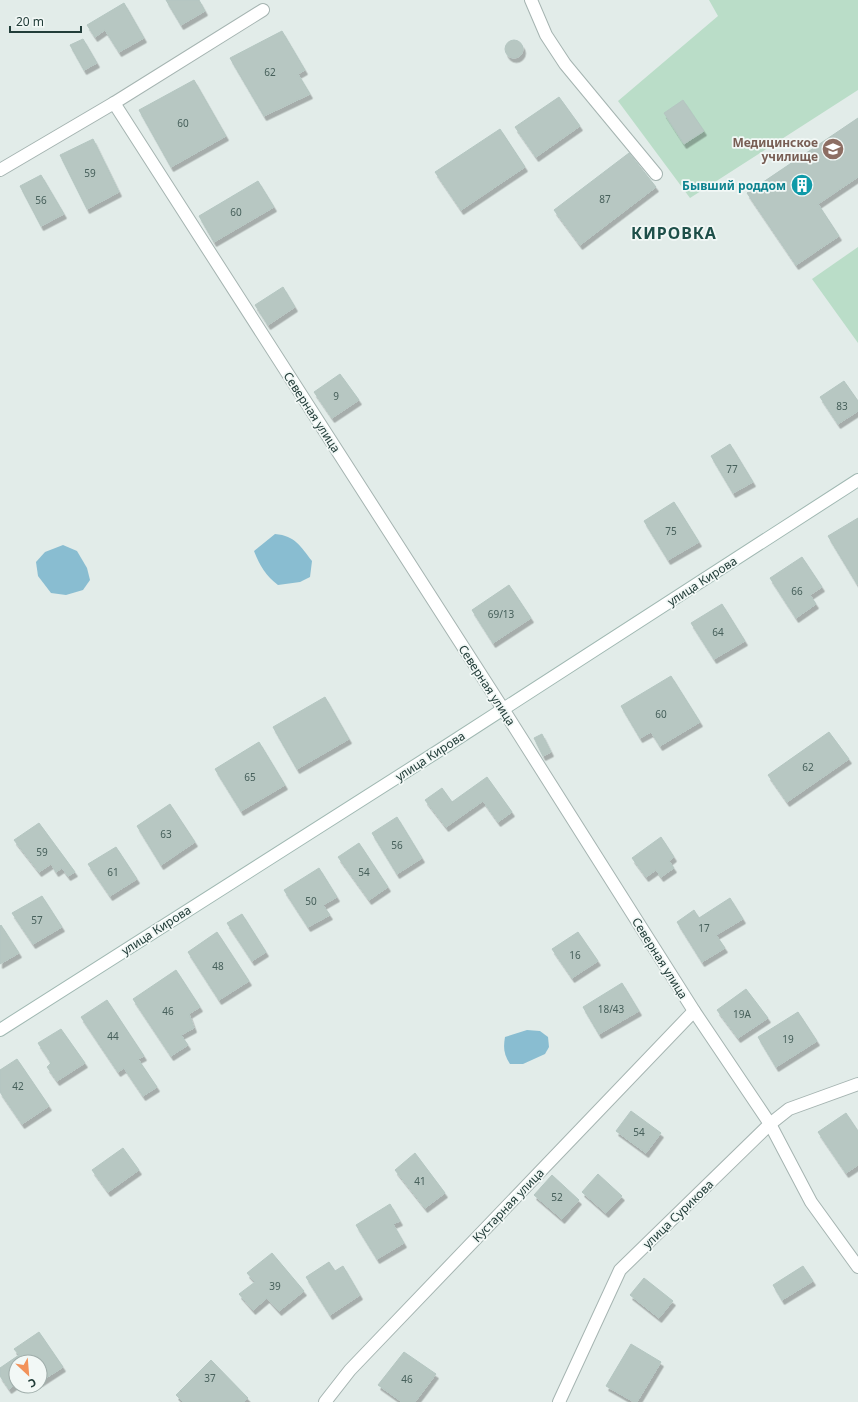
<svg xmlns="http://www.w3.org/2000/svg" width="858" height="1402" font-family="'Noto Sans',sans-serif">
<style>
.green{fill:#baddc8}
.water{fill:#89bdd1}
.building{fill:#b7c7c2;stroke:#b4c6c1;filter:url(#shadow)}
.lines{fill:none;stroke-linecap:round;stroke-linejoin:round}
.lane-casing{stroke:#a5b4b1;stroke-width:14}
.street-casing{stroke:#a5b4b1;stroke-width:14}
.secondary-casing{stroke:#a0b8b2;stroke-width:14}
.lane{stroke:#fff;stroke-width:12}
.street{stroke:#fff;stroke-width:12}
.secondary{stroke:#fff;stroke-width:12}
.labels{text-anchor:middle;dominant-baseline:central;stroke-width:3.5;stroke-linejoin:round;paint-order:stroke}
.number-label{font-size:10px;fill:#47605b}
.education-label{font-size:12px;font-weight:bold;fill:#785e54;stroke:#f2f8f6;text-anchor:end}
.culture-label{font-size:12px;font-weight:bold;fill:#0d838f;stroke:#f2f8f6;text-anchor:end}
.street-label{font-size:12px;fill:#223d39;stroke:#f2f8f6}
.district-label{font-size:16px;font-weight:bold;letter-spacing:1px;fill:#1e4f49;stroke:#f2f8f6}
</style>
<defs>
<filter id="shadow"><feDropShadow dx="2.5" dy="4.5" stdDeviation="0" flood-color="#0004"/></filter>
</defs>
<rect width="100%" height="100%" fill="#e2ece9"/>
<g class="green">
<polygon points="709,0 858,0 858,90 690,198 618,101 718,16"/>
<polygon points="858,247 858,343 812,279"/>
</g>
<g class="water">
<path d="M 275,534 C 296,536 300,546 312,561 L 310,577 L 300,582 L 278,585 C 266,576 260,566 254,551 Z"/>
<polygon points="63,545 77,551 87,568 90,580 83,590 66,595 51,593 38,576 36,562 45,552"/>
<path d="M 527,1030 L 540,1031 L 548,1037 L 549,1047 L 545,1054 L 523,1064 L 510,1064 C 504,1055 503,1048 505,1037 Z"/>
</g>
<g class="building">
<polygon points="166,0 199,0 205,11 181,25"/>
<polygon points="124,3 144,38 119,52 105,30 95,37 87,25"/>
<polygon points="282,31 305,70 298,74 310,94 264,116 230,58"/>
<polygon points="83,39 97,63 84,70 70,45"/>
<circle cx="514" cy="49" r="9"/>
<polygon points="194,80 226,136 171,167 139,110"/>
<polygon points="559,97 580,126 536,157 515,127"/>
<polygon points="683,100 704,131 684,144 664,113"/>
<polygon points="858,118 858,177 818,204 839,236 796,265 747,193"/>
<polygon points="500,129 525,167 461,210 435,172"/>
<polygon points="93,139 119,192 87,209 60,155"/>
<polygon points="629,153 656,187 580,245 554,210"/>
<polygon points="41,175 64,214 41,226 20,186"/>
<polygon points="258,181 274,207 214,242 199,216"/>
<polygon points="283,287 295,307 268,325 255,305"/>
<polygon points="340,374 359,400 332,418 314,392"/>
<polygon points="844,381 858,401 858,411 838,424 820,397"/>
<polygon points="730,444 753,482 733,493 711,456"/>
<polygon points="674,502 699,542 668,560 644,521"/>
<polygon points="858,518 858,584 857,584 828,536"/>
<polygon points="802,557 822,587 810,595 816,604 796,618 770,578"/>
<polygon points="509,585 531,618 493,643 472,610"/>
<polygon points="722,604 745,641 714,659 691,623"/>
<polygon points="671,676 700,722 660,746 651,732 640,738 621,706"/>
<polygon points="325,697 349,739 297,769 273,727"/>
<polygon points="829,732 849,759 787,802 768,775"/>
<polygon points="542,734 551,752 543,756 534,738"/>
<polygon points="259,742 285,785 241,811 215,769"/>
<polygon points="487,777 512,812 498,822 483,801 446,827 425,800 442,788 452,802"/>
<polygon points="170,804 195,842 161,865 137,826"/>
<polygon points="397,817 422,858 397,874 372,833"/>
<polygon points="39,823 75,872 68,876 62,868 56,872 51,864 39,872 14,840"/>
<polygon points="661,837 674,857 669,861 674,868 661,877 656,870 646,877 632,858"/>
<polygon points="359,843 388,887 369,900 338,857"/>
<polygon points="116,847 137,879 110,896 88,864"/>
<polygon points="319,868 337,897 323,905 330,915 308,927 284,890"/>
<polygon points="42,896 62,927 33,944 12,913"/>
<polygon points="730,898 743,919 716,935 725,948 702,962 677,922 694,910 699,918"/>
<polygon points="242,914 266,952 252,961 227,923"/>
<polygon points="1,925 19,953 0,964 0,926"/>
<polygon points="217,932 249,981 219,1000 188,952"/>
<polygon points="578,932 598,961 572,978 552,949"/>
<polygon points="176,970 200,1007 189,1014 194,1028 181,1035 188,1045 171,1056 133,999"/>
<polygon points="622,983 639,1011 599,1034 583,1007"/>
<polygon points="746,989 768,1018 738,1038 717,1010"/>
<polygon points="107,1000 144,1056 138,1059 157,1087 143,1096 124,1068 118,1072 81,1017"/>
<polygon points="798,1012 817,1041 776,1067 758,1037"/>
<polygon points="61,1029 85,1063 57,1081 47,1067 51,1063 38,1043"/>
<polygon points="17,1059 49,1106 22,1124 0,1092 0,1070"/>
<polygon points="631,1111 661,1133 646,1153 616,1131"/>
<polygon points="846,1113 858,1131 858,1165 846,1173 818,1132"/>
<polygon points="123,1148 139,1170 108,1192 92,1170"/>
<polygon points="415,1153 445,1193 425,1208 395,1170"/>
<polygon points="598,1174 622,1196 606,1213 582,1192"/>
<polygon points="552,1175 579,1200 562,1219 534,1195"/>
<polygon points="390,1204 400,1221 393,1224 404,1243 377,1259 356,1225"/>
<polygon points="272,1253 304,1291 279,1311 267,1298 253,1310 239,1294 255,1282 247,1273"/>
<polygon points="329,1262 335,1271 343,1266 360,1295 330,1315 306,1277"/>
<polygon points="803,1266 813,1281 782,1300 773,1285"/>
<polygon points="644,1278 673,1301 659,1318 630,1295"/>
<polygon points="39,1332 63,1367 40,1382 40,1362 16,1362 16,1384 9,1389 0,1376 0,1368 19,1355 14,1349"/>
<polygon points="631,1344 661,1362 637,1402 634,1402 606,1386"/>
<polygon points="404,1352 436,1374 415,1402 402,1402 378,1385"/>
<polygon points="211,1360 248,1398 244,1402 183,1402 176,1395"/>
</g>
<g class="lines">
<g class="lane-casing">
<polyline id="lane" points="531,0 546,35 565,64 656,174"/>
</g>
<g class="street-casing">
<g id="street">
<polyline points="114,103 503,709 694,1011 770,1124 811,1202 858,1267"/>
<polyline points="0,170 114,103 263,10"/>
<polyline points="325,1402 350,1370 694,1011"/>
<polyline points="559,1402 620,1270 770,1124 789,1109 858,1084"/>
</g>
</g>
<g class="secondary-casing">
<polyline id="secondary" points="0,1030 443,748 858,480"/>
</g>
<use href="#lane" class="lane"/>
<use href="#street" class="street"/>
<use href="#secondary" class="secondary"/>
</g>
<defs>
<g id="university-disc" transform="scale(1.15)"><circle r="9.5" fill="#8d6e63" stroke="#f2f8f6"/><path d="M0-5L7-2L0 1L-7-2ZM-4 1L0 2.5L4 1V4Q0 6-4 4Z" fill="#fff"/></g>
<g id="building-disc" transform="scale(1.15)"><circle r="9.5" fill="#0f9aa8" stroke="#f2f8f6"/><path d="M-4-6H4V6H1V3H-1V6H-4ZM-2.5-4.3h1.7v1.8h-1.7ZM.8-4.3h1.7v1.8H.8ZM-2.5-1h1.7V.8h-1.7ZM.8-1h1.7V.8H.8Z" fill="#fff"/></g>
</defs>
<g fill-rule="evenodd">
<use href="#university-disc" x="833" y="149"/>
<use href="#building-disc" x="802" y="185"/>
</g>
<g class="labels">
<g class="number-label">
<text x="270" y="72">62</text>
<text x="183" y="123">60</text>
<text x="90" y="173">59</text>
<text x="605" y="199">87</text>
<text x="41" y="200">56</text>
<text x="236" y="212">60</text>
<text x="336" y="396">9</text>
<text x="842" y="406">83</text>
<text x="732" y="469">77</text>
<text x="671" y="531">75</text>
<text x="797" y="591">66</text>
<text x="501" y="614">69/13</text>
<text x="718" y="632">64</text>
<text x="661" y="714">60</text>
<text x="808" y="767">62</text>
<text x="250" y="777">65</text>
<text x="166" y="834">63</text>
<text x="397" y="845">56</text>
<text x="42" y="852">59</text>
<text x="113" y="872">61</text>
<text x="364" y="872">54</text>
<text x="311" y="901">50</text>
<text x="37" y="920">57</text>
<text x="704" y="928">17</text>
<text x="575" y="955">16</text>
<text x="218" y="966">48</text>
<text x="611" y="1009">18/43</text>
<text x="168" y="1011">46</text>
<text x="742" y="1014">19А</text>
<text x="113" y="1036">44</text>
<text x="788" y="1039">19</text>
<text x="18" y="1086">42</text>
<text x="639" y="1132">54</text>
<text x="420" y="1181">41</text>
<text x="557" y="1197">52</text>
<text x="275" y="1286">39</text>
<text x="210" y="1378">37</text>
<text x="407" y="1379">46</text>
</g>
<g class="education-label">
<text x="818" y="142">Медицинское<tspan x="818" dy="14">училище</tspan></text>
</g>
<g class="culture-label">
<text x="786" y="185">Бывший роддом</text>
</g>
<g class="street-label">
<text transform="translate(312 412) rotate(57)">Северная улица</text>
<text transform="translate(702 581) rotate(-33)">улица Кирова</text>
<text transform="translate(487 685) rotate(57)">Северная улица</text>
<text transform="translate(430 756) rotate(-33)">улица Кирова</text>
<text transform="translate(156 930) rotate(-33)">улица Кирова</text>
<text transform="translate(660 958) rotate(58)">Северная улица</text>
<text transform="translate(508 1205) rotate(-46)">Кустарная улица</text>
<text transform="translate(678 1214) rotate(-44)">улица Сурикова</text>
</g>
<g class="district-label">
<text x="674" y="233">КИРОВКА</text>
</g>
</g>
<g transform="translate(28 1374) rotate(154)"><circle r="19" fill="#f2f8f6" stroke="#9fadaa"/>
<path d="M0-3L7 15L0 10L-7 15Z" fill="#f2925a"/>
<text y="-6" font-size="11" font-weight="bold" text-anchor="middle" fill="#223d39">С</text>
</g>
<path d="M10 26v6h71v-6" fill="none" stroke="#223d39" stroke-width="2"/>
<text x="16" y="26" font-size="12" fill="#223d39" stroke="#f2f8f6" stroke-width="3" paint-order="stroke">20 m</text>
</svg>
